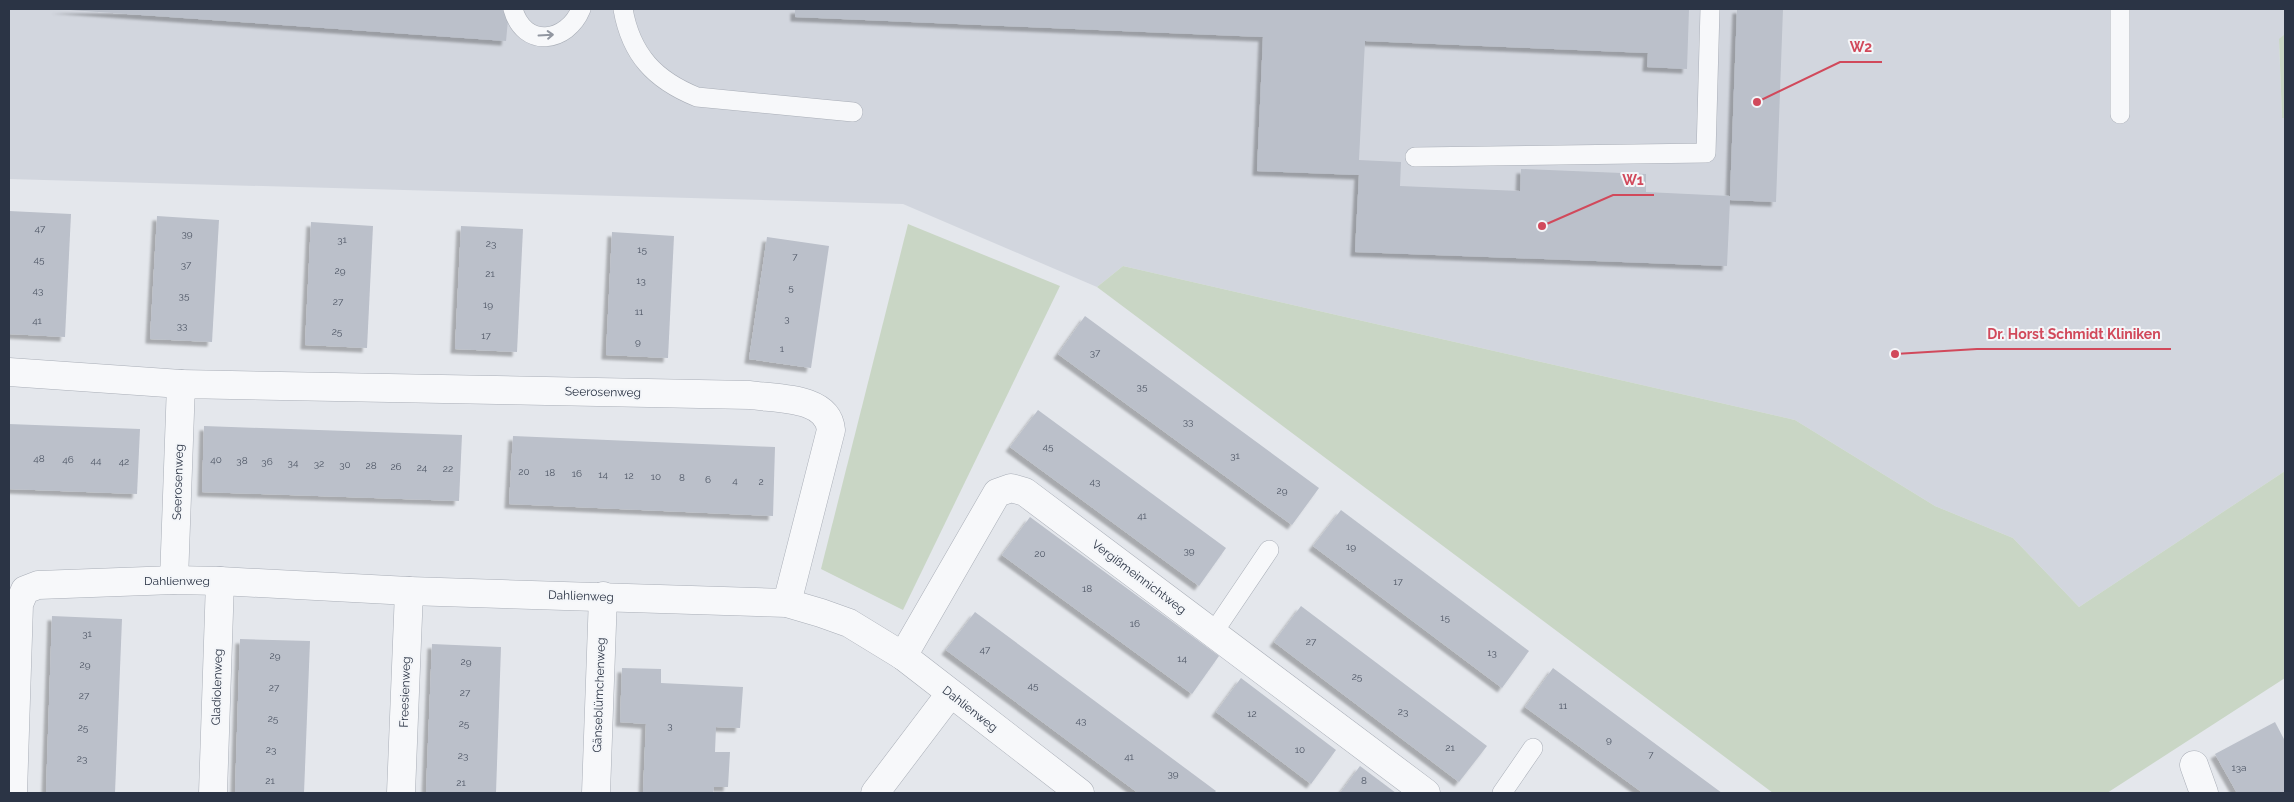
<svg xmlns="http://www.w3.org/2000/svg" width="2294" height="802" font-family="Raleway,sans-serif">
<style>
.built{fill:#d2d6de}
.green{fill:#c9d6c5}
.building{fill:#bbc0ca;filter:url(#shadow)}
.lines{fill:none;stroke-linecap:round;stroke-linejoin:round}
.service-casing{stroke:#a9aeb7;stroke-width:20}
.minor-casing{stroke:#a9aeb7;stroke-width:29}
.service{stroke:#f7f8fa;stroke-width:19}
.minor{stroke:#f7f8fa;stroke-width:28}
.oneway{stroke:#9196a0}
.labels{text-anchor:middle;dominant-baseline:central;stroke-width:4;stroke-linejoin:round;paint-order:stroke}
.number-label{font-size:10px;fill:#4f5766}
.street-label{font-size:12px;fill:#2b3445;stroke:#f4f6f9}
.leader{fill:none;stroke:#d1495b;stroke-width:2}
.callout-dot{fill:#d1495b;stroke:#f4f6f9;stroke-width:2}
.callout-label{font-size:14px;text-anchor:middle;font-weight:bold;fill:#d1495b;stroke:#f4f6f9;stroke-width:4;stroke-linejoin:round;paint-order:stroke}
</style>
<defs>
<filter id="shadow"><feDropShadow dx="-4.5" dy="4.5" stdDeviation="1" flood-color="#0004"/></filter>
</defs>
<rect width="100%" height="100%" fill="#e4e7ec"/>
<polygon class="built" points="9,9 2285,9 2285,34 2279,40 2282,118 2285,118 2285,471 2079,607 2013,538 1935,506 1795,420 1123,266 1097,287 903,204 9,179"/>
<g class="green">
<polygon points="2285,34 2285,118 2282,118 2279,39"/>
<polygon points="908,224 1060,286 903,610 821,569"/>
<polygon points="1123,266 1795,420 1935,506 2013,538 2079,607 2285,471 2285,678 2107,793 1773,793 1097,287"/>
</g>
<g class="building">
<polygon points="56,9 509,9 506,41"/>
<polygon points="795,9 1689,9 1687,69 1647,67 1648,53 1365,41 1359,160 1401,162 1400,186 1520,191 1521,169 1646,174 1646,192 1730,196 1737,9 1783,9 1776,202 1730,200 1727,266 1355,252 1359,175 1257,171 1263,37 795,17"/>
<polygon points="9,211 71,214 65,337 9,334"/>
<polygon points="157,216 219,220 212,342 150,339"/>
<polygon points="311,222 373,226 367,348 305,345"/>
<polygon points="461,226 523,229 517,352 455,349"/>
<polygon points="612,232 674,236 668,358 606,355"/>
<polygon points="767,237 829,246 811,368 749,359"/>
<polygon points="1085,316 1319,488 1292,525 1058,354"/>
<polygon points="1038,410 1226,548 1199,586 1010,447"/>
<polygon points="9,424 140,429 137,494 9,489"/>
<polygon points="204,426 462,435 459,501 202,492"/>
<polygon points="513,436 775,447 773,516 509,504"/>
<polygon points="1341,510 1529,651 1502,688 1313,546"/>
<polygon points="1030,517 1219,656 1192,694 1002,555"/>
<polygon points="1301,606 1487,746 1459,782 1274,642"/>
<polygon points="975,612 1216,791 1214,793 1138,793 946,650"/>
<polygon points="52,616 122,619 115,793 46,793"/>
<polygon points="240,639 310,641 304,793 235,793"/>
<polygon points="432,644 501,647 496,793 426,793"/>
<polygon points="622,668 661,669 661,683 743,687 740,728 716,727 715,752 730,752 728,787 714,787 713,793 643,793 646,724 620,722"/>
<polygon points="1553,668 1600,703 1722,793 1643,793 1525,707"/>
<polygon points="1241,678 1336,750 1311,784 1216,712"/>
<polygon points="2275,722 2285,741 2285,793 2237,793 2215,754"/>
<polygon points="1360,766 1396,793 1340,793"/>
</g>
<g class="lines">
<g class="service-casing">
<g id="service">
<path d="M 513,9 C 524,49 567,43 581,9"/>
<path d="M 623,9 C 631,55 655,80 697,97 L 853,112"/>
<polyline points="2120,9 2120,114"/>
<polyline points="1415,157 1706,153 1710,9"/>
<polyline points="1213,633 1269,550"/>
<polyline points="1502,793 1533,748"/>
</g>
</g>
<g class="minor-casing">
<g id="minor">
<polyline points="9,372 181,384"/>
<path d="M 174,580 L 181,384 L 750,395 C 776,399 828,396 831,430 L 787,603"/>
<polyline points="903,656 997,493 1011,488 1025,492 1426,793"/>
<polyline points="2194,765 2204,793"/>
<polyline points="13,793 19,604 25,590 38,585 174,580 220,581 409,591 787,603 821,613 849,623 903,656 1080,793"/>
<polyline points="213,793 220,581"/>
<polyline points="401,793 409,591"/>
<polyline points="596,793 603,596"/>
<polyline points="875,793 950,694"/>
</g>
</g>
<use href="#service" class="service"/>
<use href="#minor" class="minor"/>
</g>
<defs><path id="oneway-shaft" d="M-6 0H5M1.5-3L5.5 0L1.5 3" fill="none" stroke-width="1.6" stroke-linecap="round" stroke-linejoin="round" transform="scale(1.25)"/></defs>
<use class="oneway" href="#oneway-shaft" transform="translate(546 35) rotate(-3)"/>
<g class="labels">
<g class="number-label">
<text x="40" y="228">47</text>
<text x="187" y="233">39</text>
<text x="342" y="239">31</text>
<text x="491" y="243">23</text>
<text x="642" y="249">15</text>
<text x="795" y="256">7</text>
<text x="39" y="259">45</text>
<text x="186" y="264">37</text>
<text x="340" y="270">29</text>
<text x="490" y="273">21</text>
<text x="641" y="280">13</text>
<text x="791" y="287">5</text>
<text x="38" y="290">43</text>
<text x="184" y="295">35</text>
<text x="338" y="301">27</text>
<text x="488" y="304">19</text>
<text x="639" y="311">11</text>
<text x="787" y="318">3</text>
<text x="37" y="320">41</text>
<text x="182" y="325">33</text>
<text x="337" y="331">25</text>
<text x="486" y="335">17</text>
<text x="638" y="341">9</text>
<text x="782" y="348">1</text>
<text x="1095" y="352">37</text>
<text x="1142" y="386">35</text>
<text x="1188" y="421">33</text>
<text x="1048" y="446">45</text>
<text x="1235" y="455">31</text>
<text x="39" y="458">48</text>
<text x="68" y="459">46</text>
<text x="216" y="459">40</text>
<text x="96" y="460">44</text>
<text x="242" y="460">38</text>
<text x="124" y="461">42</text>
<text x="267" y="461">36</text>
<text x="293" y="462">34</text>
<text x="319" y="463">32</text>
<text x="345" y="464">30</text>
<text x="371" y="465">28</text>
<text x="396" y="466">26</text>
<text x="422" y="467">24</text>
<text x="448" y="468">22</text>
<text x="524" y="471">20</text>
<text x="550" y="472">18</text>
<text x="577" y="473">16</text>
<text x="603" y="474">14</text>
<text x="629" y="475">12</text>
<text x="656" y="476">10</text>
<text x="682" y="477">8</text>
<text x="708" y="479">6</text>
<text x="735" y="480">4</text>
<text x="761" y="481">2</text>
<text x="1095" y="481">43</text>
<text x="1282" y="490">29</text>
<text x="1142" y="515">41</text>
<text x="1351" y="546">19</text>
<text x="1189" y="550">39</text>
<text x="1040" y="553">20</text>
<text x="1398" y="581">17</text>
<text x="1087" y="588">18</text>
<text x="1445" y="617">15</text>
<text x="1135" y="623">16</text>
<text x="87" y="633">31</text>
<text x="1311" y="641">27</text>
<text x="985" y="649">47</text>
<text x="1492" y="652">13</text>
<text x="275" y="655">29</text>
<text x="1182" y="658">14</text>
<text x="466" y="661">29</text>
<text x="85" y="664">29</text>
<text x="1357" y="676">25</text>
<text x="1033" y="685">45</text>
<text x="274" y="687">27</text>
<text x="465" y="692">27</text>
<text x="84" y="695">27</text>
<text x="1563" y="705">11</text>
<text x="1403" y="711">23</text>
<text x="1252" y="713">12</text>
<text x="273" y="718">25</text>
<text x="1081" y="720">43</text>
<text x="464" y="723">25</text>
<text x="670" y="725">3</text>
<text x="83" y="727">25</text>
<text x="1609" y="739">9</text>
<text x="1450" y="747">21</text>
<text x="271" y="749">23</text>
<text x="1300" y="749">10</text>
<text x="1651" y="754">7</text>
<text x="463" y="755">23</text>
<text x="1129" y="756">41</text>
<text x="82" y="758">23</text>
<text x="2239" y="767">13a</text>
<text x="1173" y="773">39</text>
<text x="270" y="780">21</text>
<text x="1364" y="780">8</text>
<text x="461" y="782">21</text>
</g>
<g class="street-label">
<text transform="translate(603 392) rotate(1)">Seerosenweg</text>
<text transform="translate(178 482) rotate(-88)">Seerosenweg</text>
<text transform="translate(1139 577) rotate(37)">Vergißmeinnichtweg</text>
<text x="177" y="581">Dahlienweg</text>
<text transform="translate(581 596) rotate(2)">Dahlienweg</text>
<text transform="translate(217 687) rotate(-88)">Gladiolenweg</text>
<text transform="translate(405 692) rotate(-88)">Freesienweg</text>
<text transform="translate(599 695) rotate(-88)">Gänseblümchenweg</text>
<text transform="translate(970 709) rotate(38)">Dahlienweg</text>
</g>
</g>
<path class="leader" d="M1757 102L1840 62H1882M1542 226L1613 195H1654M1895 354L1977 349H2171"/>
<g class="callout-dot">
<circle cx="1757" cy="102" r="5"/>
<circle cx="1542" cy="226" r="5"/>
<circle cx="1895" cy="354" r="5"/>
</g>
<g class="callout-label">
<text x="1861" y="52">W2</text>
<text x="1633" y="185">W1</text>
<text x="2074" y="339">Dr. Horst Schmidt Kliniken</text>
</g>
<rect width="2294" height="802" fill="none" stroke="#2b3445" stroke-width="20"/>
</svg>
